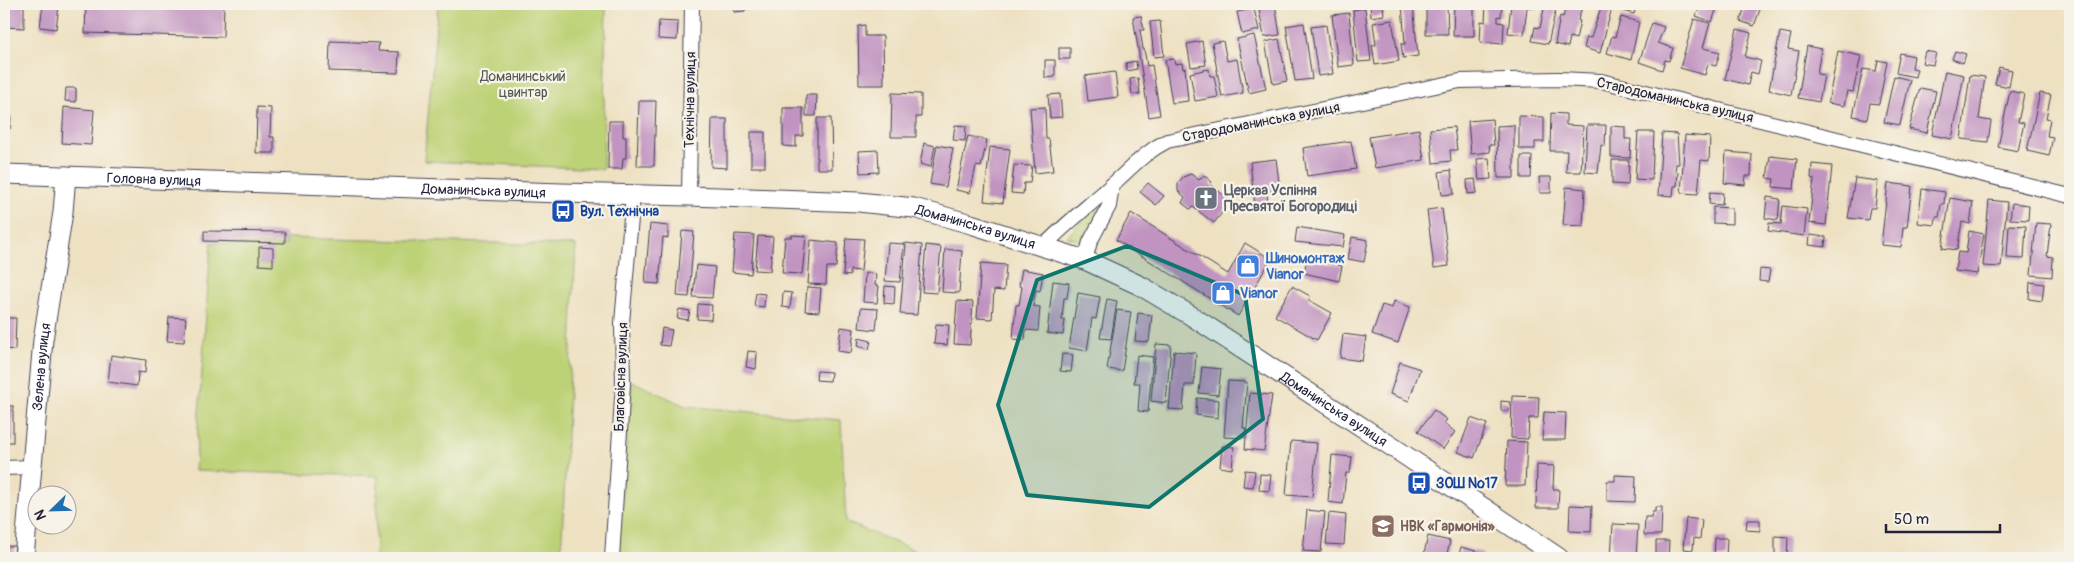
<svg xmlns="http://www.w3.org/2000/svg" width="2074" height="562" font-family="Pangolin,sans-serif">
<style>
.green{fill:#bdd277;stroke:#707a59}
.building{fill:#c093c1}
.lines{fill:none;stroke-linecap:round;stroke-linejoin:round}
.street-casing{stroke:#413f4f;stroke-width:16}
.secondary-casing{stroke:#413f4f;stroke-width:21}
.street{stroke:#fff;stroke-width:14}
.secondary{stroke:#fff;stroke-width:19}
.marked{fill:#0f766e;fill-opacity:0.2;stroke:#0f766e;stroke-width:4;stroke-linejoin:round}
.labels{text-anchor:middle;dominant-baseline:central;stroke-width:4.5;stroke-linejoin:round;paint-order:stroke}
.park-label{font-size:14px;fill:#50574d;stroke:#f7f3e8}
.street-label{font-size:14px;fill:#22223b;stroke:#f7f3e8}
.worship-label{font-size:14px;font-weight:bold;fill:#5b616d;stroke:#f7f3e8;text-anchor:start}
.transit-label{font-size:14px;font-weight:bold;fill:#164399;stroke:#f7f3e8;text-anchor:start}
.shop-label{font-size:14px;font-weight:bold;fill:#366cbe;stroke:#f7f3e8;text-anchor:start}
.education-label{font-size:14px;font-weight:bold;fill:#785e54;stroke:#f7f3e8;text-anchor:start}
</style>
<rect width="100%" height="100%" fill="#f7f3e8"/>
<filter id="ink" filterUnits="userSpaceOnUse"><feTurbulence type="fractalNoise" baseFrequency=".02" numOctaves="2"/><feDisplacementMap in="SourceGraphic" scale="10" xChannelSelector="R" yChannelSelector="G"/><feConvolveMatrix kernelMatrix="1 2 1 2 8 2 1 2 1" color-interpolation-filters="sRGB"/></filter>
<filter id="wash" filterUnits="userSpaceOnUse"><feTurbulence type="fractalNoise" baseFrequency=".0096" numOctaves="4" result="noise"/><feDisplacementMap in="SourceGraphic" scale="20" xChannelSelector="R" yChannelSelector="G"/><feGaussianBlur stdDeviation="1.12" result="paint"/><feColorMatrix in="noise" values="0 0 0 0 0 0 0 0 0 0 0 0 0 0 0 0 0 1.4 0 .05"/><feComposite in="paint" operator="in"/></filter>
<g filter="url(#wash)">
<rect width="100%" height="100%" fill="#eee1c2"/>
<g class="green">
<polygon points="438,4 606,4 603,169 424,161"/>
<polygon points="1101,200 1104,202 1081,241 1067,237"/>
<polygon points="286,238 576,245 561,558 375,558 378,476 195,471 211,243 286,245"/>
<polygon points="632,381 685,406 841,420 846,522 933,558 616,558"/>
</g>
<g id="blocks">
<g class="building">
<polygon points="4,4 24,4 24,28 4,27"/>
<polygon points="43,4 59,6 56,29 40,27"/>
<polygon points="86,4 224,4 223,37 85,33"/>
<polygon points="733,4 744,4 745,11 734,12"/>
<polygon points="1258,4 1275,4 1280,35 1264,37"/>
<polygon points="1370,4 1383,4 1384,15 1371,17"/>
<polygon points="1402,4 1413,4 1418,56 1403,58 1401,44 1405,44"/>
<polygon points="1454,4 1474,4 1474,36 1453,36"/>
<polygon points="1486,4 1502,4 1501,17 1498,16 1498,22 1504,23 1503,44 1480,42 1481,21 1485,22"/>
<polygon points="1511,4 1536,4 1536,8 1527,7 1524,35 1508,33"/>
<polygon points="1545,4 1557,4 1548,44 1532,41 1535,27 1540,28"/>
<polygon points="1567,4 1583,4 1578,20 1580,21 1576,39 1570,37 1568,47 1555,44 1560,16 1563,17"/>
<polygon points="1602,4 1613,4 1600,53 1584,48 1587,37 1591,38"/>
<polygon points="1622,4 1637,4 1634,14 1620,10"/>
<polygon points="1701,4 1718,4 1712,22 1696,16"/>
<polygon points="1746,4 1762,4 1754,26 1740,21"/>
<polygon points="1447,5 1448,34 1426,34 1426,6"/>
<polygon points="1365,8 1371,61 1358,62 1353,10"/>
<polygon points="1254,9 1259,30 1242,34 1237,12"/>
<polygon points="1349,13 1354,65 1338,67 1332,15"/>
<polygon points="1141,16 1144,30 1140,30 1143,49 1144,49 1147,66 1152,65 1160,115 1149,117 1133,17"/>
<polygon points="1621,17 1639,22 1631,60 1607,53 1612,36 1615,37"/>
<polygon points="1694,19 1710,23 1703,48 1720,52 1716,66 1708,64 1705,75 1680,68"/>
<polygon points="1392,20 1399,61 1375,65 1372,45 1376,45 1373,23"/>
<polygon points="659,21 678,22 677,40 658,39"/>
<polygon points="1160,21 1164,56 1154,57 1150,22"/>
<polygon points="1304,23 1312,79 1295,81 1286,26"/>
<polygon points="1652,23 1664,27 1658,43 1673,48 1669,61 1665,60 1662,70 1639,62"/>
<polygon points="865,25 865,36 883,36 884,85 859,85 858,26"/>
<polygon points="1326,25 1333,74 1318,76 1311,27"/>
<polygon points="1737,29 1751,33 1745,57 1761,61 1758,74 1751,72 1748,85 1725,79"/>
<polygon points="1780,32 1791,34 1788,49 1799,51 1791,95 1769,90"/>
<polygon points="1254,35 1266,89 1249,93 1237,39"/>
<polygon points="1279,39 1287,81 1273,84 1265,42"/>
<polygon points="330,41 379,43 378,51 399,52 398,73 329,71"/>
<polygon points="1202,41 1206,65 1191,67 1187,44"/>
<polygon points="1223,41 1227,61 1237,59 1243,93 1222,97 1212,43"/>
<polygon points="1807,46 1821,49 1817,74 1824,75 1819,102 1798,98"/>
<rect x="1059" y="48" width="11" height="11"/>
<polygon points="1838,51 1861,56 1853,92 1847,91 1844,106 1828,103"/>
<polygon points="1925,51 1936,53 1933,65 1922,63"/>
<polygon points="1955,51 1966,54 1963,63 1952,59"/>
<polygon points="1900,53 1914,56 1912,68 1917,69 1915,77 1896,73"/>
<polygon points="1174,59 1175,64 1182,63 1183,69 1185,68 1188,101 1172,103 1165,60"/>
<polygon points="1045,60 1055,60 1055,77 1045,78"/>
<polygon points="1878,60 1887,62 1879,104 1870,103 1867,119 1853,116 1863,69 1876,71"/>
<polygon points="1136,61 1137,69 1127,71 1126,63"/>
<polygon points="1999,67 2012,70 2009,87 1995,84"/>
<polygon points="1209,69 1210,76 1214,76 1218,97 1195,101 1190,73"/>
<polygon points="1945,71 1964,75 1952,139 1932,135"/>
<polygon points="1115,72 1118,97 1088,101 1085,76"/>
<polygon points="1970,75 1985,77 1979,119 1991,121 1988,142 1961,139"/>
<polygon points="1894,76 1910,80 1900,125 1884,122"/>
<polygon points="1138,78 1140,94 1132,95 1130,79"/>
<polygon points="66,88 76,88 76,102 65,101"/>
<polygon points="1920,88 1936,91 1927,133 1909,129"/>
<polygon points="2010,91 2024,94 2018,122 2024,123 2018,151 1998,147"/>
<polygon points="892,93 921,94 921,117 916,117 916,137 891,137"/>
<polygon points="2040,93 2051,95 2046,118 2050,119 2047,136 2053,137 2049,156 2027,151"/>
<polygon points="1060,94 1062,117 1050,118 1048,95"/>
<polygon points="806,95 817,95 816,116 806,116"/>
<polygon points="639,101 656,101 654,166 637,166"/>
<polygon points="64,107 94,110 91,145 62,143"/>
<polygon points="257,107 271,108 270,137 274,137 274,153 256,153"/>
<polygon points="1045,107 1046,139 1049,139 1053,171 1035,173 1030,108"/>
<polygon points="783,108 803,108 803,136 796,136 796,147 783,146"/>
<polygon points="1551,113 1566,114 1566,125 1583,126 1581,172 1566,172 1567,151 1550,151"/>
<polygon points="4,116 11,116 10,129 4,129"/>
<polygon points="1519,116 1544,117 1544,142 1535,142 1535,149 1519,149"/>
<polygon points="817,118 831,118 832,169 817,169"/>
<polygon points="712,119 727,119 727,168 711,167"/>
<polygon points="1492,119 1494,145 1489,145 1490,152 1471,154 1468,121"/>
<polygon points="609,121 623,121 623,137 626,137 626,158 623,158 622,169 608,169"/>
<polygon points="955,125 966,126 965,141 953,140"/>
<polygon points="1514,125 1514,178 1498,178 1497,126"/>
<polygon points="1587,125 1606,125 1605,146 1601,145 1598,173 1585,172"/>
<polygon points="1611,126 1625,127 1625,139 1631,139 1630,158 1611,157"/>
<polygon points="1454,127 1457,150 1450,150 1451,161 1433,163 1430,129"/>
<polygon points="1419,129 1424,160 1375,168 1369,137"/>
<rect x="751" y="132" width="14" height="35"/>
<polygon points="1638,132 1654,132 1652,180 1635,179"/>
<polygon points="1662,133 1677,134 1679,164 1676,164 1675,171 1678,172 1677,186 1674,186 1673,196 1658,195"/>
<polygon points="1685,135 1710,137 1709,161 1701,160 1698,194 1681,193"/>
<polygon points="968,136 987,140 981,167 976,166 970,193 956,190"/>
<polygon points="1351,141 1356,169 1307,176 1303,148"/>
<polygon points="924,143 935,146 931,167 920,164"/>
<polygon points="937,145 953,148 946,187 930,184"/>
<polygon points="990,147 1010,149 1003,203 984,201"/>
<polygon points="878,150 879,172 860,173 859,151"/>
<polygon points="1726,152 1752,154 1751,176 1746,176 1745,185 1724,183"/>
<polygon points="1521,156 1532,156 1531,178 1521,178"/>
<polygon points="1770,156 1797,159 1794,189 1773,187 1774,179 1767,178"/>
<polygon points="1489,158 1491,179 1479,180 1477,159"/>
<polygon points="1276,159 1280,190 1267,192 1268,205 1255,207 1250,162"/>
<polygon points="1612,160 1629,160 1628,185 1612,184"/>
<polygon points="1812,164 1832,166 1826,225 1809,223 1814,179 1811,178"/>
<polygon points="1014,165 1032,166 1030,183 1024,183 1023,194 1011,193"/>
<polygon points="1451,170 1454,194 1442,195 1439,172"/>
<polygon points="1191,174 1199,180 1204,175 1212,182 1210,184 1231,201 1214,223 1193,207 1190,209 1182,203 1185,197 1178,191 1178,183 1183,177"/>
<polygon points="1539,177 1551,177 1551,193 1540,193"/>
<polygon points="1855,178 1878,181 1875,208 1870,208 1868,220 1848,218"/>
<polygon points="1475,179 1477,193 1468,194 1467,180"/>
<polygon points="1148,183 1164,196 1156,205 1140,192"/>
<polygon points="1888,183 1912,186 1907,227 1903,227 1901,247 1881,245"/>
<polygon points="1566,187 1585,189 1583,226 1563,225"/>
<polygon points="1922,189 1945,192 1944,204 1941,204 1939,217 1936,217 1935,225 1918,223"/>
<polygon points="1710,192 1723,193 1722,205 1709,204"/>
<polygon points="1767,197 1780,199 1778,220 1765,218"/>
<polygon points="1950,198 1973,202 1970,224 1962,222 1957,250 1942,248"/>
<polygon points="1989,200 2007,202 2001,267 1983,266"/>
<polygon points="2012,203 2029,205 2028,220 2010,219"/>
<polygon points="1783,206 1807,209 1804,236 1768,231 1769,223 1781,224"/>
<polygon points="1713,207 1732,208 1732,224 1713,223"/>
<polygon points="1442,208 1449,266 1434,268 1427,210"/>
<polygon points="1131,213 1228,274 1245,243 1271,259 1238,316 1116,240"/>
<polygon points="2036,223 2051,224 2047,256 2053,257 2052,277 2031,275"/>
<polygon points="650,224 668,226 668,238 663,237 659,284 645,283"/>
<polygon points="2009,225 2026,226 2024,259 2007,258"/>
<polygon points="1297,227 1345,235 1343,247 1295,242"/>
<polygon points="204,231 285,232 285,243 204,241"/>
<polygon points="682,231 694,232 689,297 677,296"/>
<polygon points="1969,231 1984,234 1977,274 1955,271 1958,252 1966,253"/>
<polygon points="735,234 754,235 751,274 732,272"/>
<polygon points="792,235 806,236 802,274 782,273 785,237 792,237"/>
<polygon points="1810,235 1826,237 1825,247 1809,245"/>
<polygon points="758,236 773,237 770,271 755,270"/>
<polygon points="1352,237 1368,240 1364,262 1348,259"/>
<polygon points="846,238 864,239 861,271 850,270 850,276 843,275"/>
<polygon points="811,240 838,243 836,267 827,267 826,285 808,284"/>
<polygon points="888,243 904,244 900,282 885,281"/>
<polygon points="906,243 922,245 917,315 900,314"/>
<polygon points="926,245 941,247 937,293 922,292"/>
<polygon points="259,247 273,248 273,266 259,265"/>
<polygon points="945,249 962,251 959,293 942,292"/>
<polygon points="1307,259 1342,266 1339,281 1304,273"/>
<polygon points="981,263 1006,265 1004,291 994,290 992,319 977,318"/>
<polygon points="696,265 715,267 712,298 693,297"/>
<polygon points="1022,269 1043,273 1040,291 1036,290 1033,306 1040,307 1038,331 1026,330 1025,340 1013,339 1016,305 1019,305 1022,287 1019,286"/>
<polygon points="1760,269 1770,270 1768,282 1759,281"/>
<polygon points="865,273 876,274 875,285 879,286 877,303 863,302"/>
<polygon points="1053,281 1069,283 1067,298 1064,298 1062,320 1065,320 1063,335 1047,333"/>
<polygon points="2030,282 2044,284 2042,301 2029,299"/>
<polygon points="885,286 895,287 894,304 884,303"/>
<polygon points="1292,286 1310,296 1309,300 1332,313 1317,340 1275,316"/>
<polygon points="807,287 821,288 819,312 805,311"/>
<polygon points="783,292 792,293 790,308 782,307"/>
<polygon points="756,293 765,294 764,307 754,306"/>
<polygon points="1078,293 1100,297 1096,319 1092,318 1087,351 1069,348"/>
<polygon points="1107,299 1117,301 1111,339 1100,338"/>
<polygon points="957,301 973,302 970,345 954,344"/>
<polygon points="1394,301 1410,307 1398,343 1372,334 1382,305 1392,308"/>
<polygon points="698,304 712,305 711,320 697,319"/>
<polygon points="861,308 878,309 876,330 859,328"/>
<polygon points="679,309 690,311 688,320 677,318"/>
<polygon points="1117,310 1131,312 1122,371 1107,369"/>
<polygon points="1138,313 1152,315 1149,342 1135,341"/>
<polygon points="169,317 186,318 184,342 167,341"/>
<polygon points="4,318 16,318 15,350 4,349"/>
<polygon points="936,324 949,325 947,345 934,344"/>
<polygon points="841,327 854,329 851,353 838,351"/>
<polygon points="662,328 672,330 669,346 660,345"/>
<polygon points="1343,334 1366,337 1362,361 1340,358"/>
<polygon points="859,338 871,341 869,349 858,346"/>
<polygon points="1156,344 1171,345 1166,403 1151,401"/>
<polygon points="748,351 757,352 756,369 746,367"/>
<polygon points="1174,351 1196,353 1194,385 1185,385 1183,410 1169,409"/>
<polygon points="1062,354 1073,355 1071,372 1060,371"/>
<polygon points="111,355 146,360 145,373 138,372 137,386 108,382"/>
<polygon points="1137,355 1153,357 1148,412 1138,411 1140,383 1134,383"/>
<polygon points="1400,362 1420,369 1409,401 1390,394"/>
<polygon points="1202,367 1221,369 1218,395 1199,393"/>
<polygon points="817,371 831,372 830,381 816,380"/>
<polygon points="1228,381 1247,382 1243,428 1246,428 1244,438 1224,437"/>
<polygon points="1250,393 1272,395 1264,451 1245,449"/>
<polygon points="1512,396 1539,397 1538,418 1529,418 1528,439 1511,438"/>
<polygon points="1197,398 1219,400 1218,418 1196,415"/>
<polygon points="1501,401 1510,402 1509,411 1501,411"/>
<rect x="4" y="406" width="9" height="36"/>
<polygon points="1434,410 1447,420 1444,423 1455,432 1443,449 1418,431"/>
<polygon points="1544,412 1566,413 1565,440 1542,440"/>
<polygon points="1471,418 1487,424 1474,458 1458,452"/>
<polygon points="1291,441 1317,443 1312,497 1286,495"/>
<polygon points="1507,441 1527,442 1525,486 1505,486"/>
<polygon points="1222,446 1234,447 1232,469 1220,467"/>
<polygon points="1332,455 1352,457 1350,473 1346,473 1343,504 1328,502"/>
<polygon points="1537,465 1554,466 1553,489 1559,489 1558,508 1536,508"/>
<polygon points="1245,470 1255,471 1253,487 1243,486"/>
<polygon points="1260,474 1271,475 1269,491 1259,490"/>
<polygon points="1615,475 1636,476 1635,502 1607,501 1607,481 1615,481"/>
<polygon points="1570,505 1592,506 1591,532 1569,531"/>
<polygon points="1655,507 1662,507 1661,535 1644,535 1645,517 1651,517 1652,512 1655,512"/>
<polygon points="1307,510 1325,512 1321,552 1303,551"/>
<polygon points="1329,513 1346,515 1344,545 1326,544"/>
<polygon points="1686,518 1702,520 1700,539 1694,538 1693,550 1683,549"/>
<polygon points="1747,520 1760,520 1760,531 1746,530"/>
<polygon points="1613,524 1638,525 1636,558 1611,558"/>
<polygon points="1428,536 1450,541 1446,558 1423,558"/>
<polygon points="1775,536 1788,537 1787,558 1775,558"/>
<polygon points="1715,538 1727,538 1726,558 1714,558"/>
<polygon points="1656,541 1669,541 1668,558 1656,558"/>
<polygon points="4,546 15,546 14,558 4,558"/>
<polygon points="1461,547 1483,553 1482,558 1458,558"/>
<polygon points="1301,555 1320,557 1319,558 1301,558"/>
</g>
</g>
</g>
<g filter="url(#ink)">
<use href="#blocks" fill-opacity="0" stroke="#413f4f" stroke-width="1"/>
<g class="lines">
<g class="street-casing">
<g id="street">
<polyline points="689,196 692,4"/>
<path d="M 1043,247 C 1065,224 1089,206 1113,184 C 1131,168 1145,152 1167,141 L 1460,81 L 1559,79 L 1601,81 L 2070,196"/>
<polyline points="1085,260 1090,242 1109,206 1112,185"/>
<polyline points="4,468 31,467"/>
<polyline points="612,558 623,383 622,323 633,195"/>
</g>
</g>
<g class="secondary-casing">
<g id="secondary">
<path id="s1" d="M 4,174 L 561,193 L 689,196 L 859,202 L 914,208 L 971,224 L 1085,260 L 1141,286 L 1190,315 L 1391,446 L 1559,558"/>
<path id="s2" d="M 24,558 L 43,340 L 63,212 L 66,176"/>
</g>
</g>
<use href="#street" class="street"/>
<use href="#secondary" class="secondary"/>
</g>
</g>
<path class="marked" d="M 1127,246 L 1245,295 L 1263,419 L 1149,507 L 1027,495 L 998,405 L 1037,280 Z"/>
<defs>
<g id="church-square" transform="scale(1.25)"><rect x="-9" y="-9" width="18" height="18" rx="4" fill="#6b7280" stroke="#f7f3e8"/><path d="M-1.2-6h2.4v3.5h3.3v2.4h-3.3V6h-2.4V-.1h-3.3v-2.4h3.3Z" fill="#fff"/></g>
<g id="bus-square" transform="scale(1.25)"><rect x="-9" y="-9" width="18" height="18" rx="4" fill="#1a4fb4" stroke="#f7f3e8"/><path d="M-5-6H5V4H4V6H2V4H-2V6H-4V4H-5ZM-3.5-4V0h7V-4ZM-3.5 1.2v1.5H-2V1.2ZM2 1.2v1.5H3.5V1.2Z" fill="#fff"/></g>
<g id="shop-square" transform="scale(1.25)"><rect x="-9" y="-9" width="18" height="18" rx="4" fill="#3f7fe0" stroke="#f7f3e8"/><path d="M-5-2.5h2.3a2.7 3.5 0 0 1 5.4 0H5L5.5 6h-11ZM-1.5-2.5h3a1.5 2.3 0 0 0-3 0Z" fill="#fff"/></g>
<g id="school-square" transform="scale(1.25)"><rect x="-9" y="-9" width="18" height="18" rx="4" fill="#8d6e63" stroke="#f7f3e8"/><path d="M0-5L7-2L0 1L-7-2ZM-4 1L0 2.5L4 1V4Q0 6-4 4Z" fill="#fff"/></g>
</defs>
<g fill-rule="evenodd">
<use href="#church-square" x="1206" y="198"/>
<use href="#bus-square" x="563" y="211"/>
<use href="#shop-square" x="1248" y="266"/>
<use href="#shop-square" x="1223" y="293"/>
<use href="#bus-square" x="1419" y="483"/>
<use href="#school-square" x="1383" y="526"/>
</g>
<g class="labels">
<g class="park-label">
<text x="523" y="76">Доманинський<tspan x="523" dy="16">цвинтар</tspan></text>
</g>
<g class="street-label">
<text transform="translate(690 100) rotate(-89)">Технічна вулиця</text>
<text transform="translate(1675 100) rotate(13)">Стародоманинська вулиця</text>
<text transform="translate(1261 122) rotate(-11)">Стародоманинська вулиця</text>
<text stroke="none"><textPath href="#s1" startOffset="150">Головна вулиця</textPath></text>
<text stroke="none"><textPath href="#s1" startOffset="480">Доманинська вулиця</textPath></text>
<text stroke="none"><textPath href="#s1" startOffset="975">Доманинська вулиця</textPath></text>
<text stroke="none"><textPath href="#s2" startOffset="192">Зелена вулиця</textPath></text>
<text transform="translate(621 377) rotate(-88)">Благовісна вулиця</text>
<text stroke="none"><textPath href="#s1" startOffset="1380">Доманинська вулиця</textPath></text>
</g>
<g class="worship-label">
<text x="1224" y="190">Церква Успіння<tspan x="1224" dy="16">Пресвятої Богородиці</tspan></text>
</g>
<g class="transit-label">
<text x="580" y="211">Вул. Технічна</text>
<text x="1436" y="483">ЗОШ №17</text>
</g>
<g class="shop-label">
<text x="1266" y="258">Шиномонтаж<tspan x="1266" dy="16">Vianor</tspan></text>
<text x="1240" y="293">Vianor</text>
</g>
<g class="education-label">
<text x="1400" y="526">НВК «Гармонія»</text>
</g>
</g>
<rect width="2074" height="562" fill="none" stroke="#f7f3e8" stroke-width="20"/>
<g transform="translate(52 510) rotate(247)"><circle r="24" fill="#f7f3e8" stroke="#a29fa3"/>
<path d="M0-4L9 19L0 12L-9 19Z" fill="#1f6fb2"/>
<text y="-8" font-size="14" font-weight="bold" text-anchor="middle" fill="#22223b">N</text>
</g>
<path d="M1886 524v8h114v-8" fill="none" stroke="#22223b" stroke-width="2.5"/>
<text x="1894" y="524" font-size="15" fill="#22223b" stroke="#f7f3e8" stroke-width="4" paint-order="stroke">50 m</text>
</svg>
